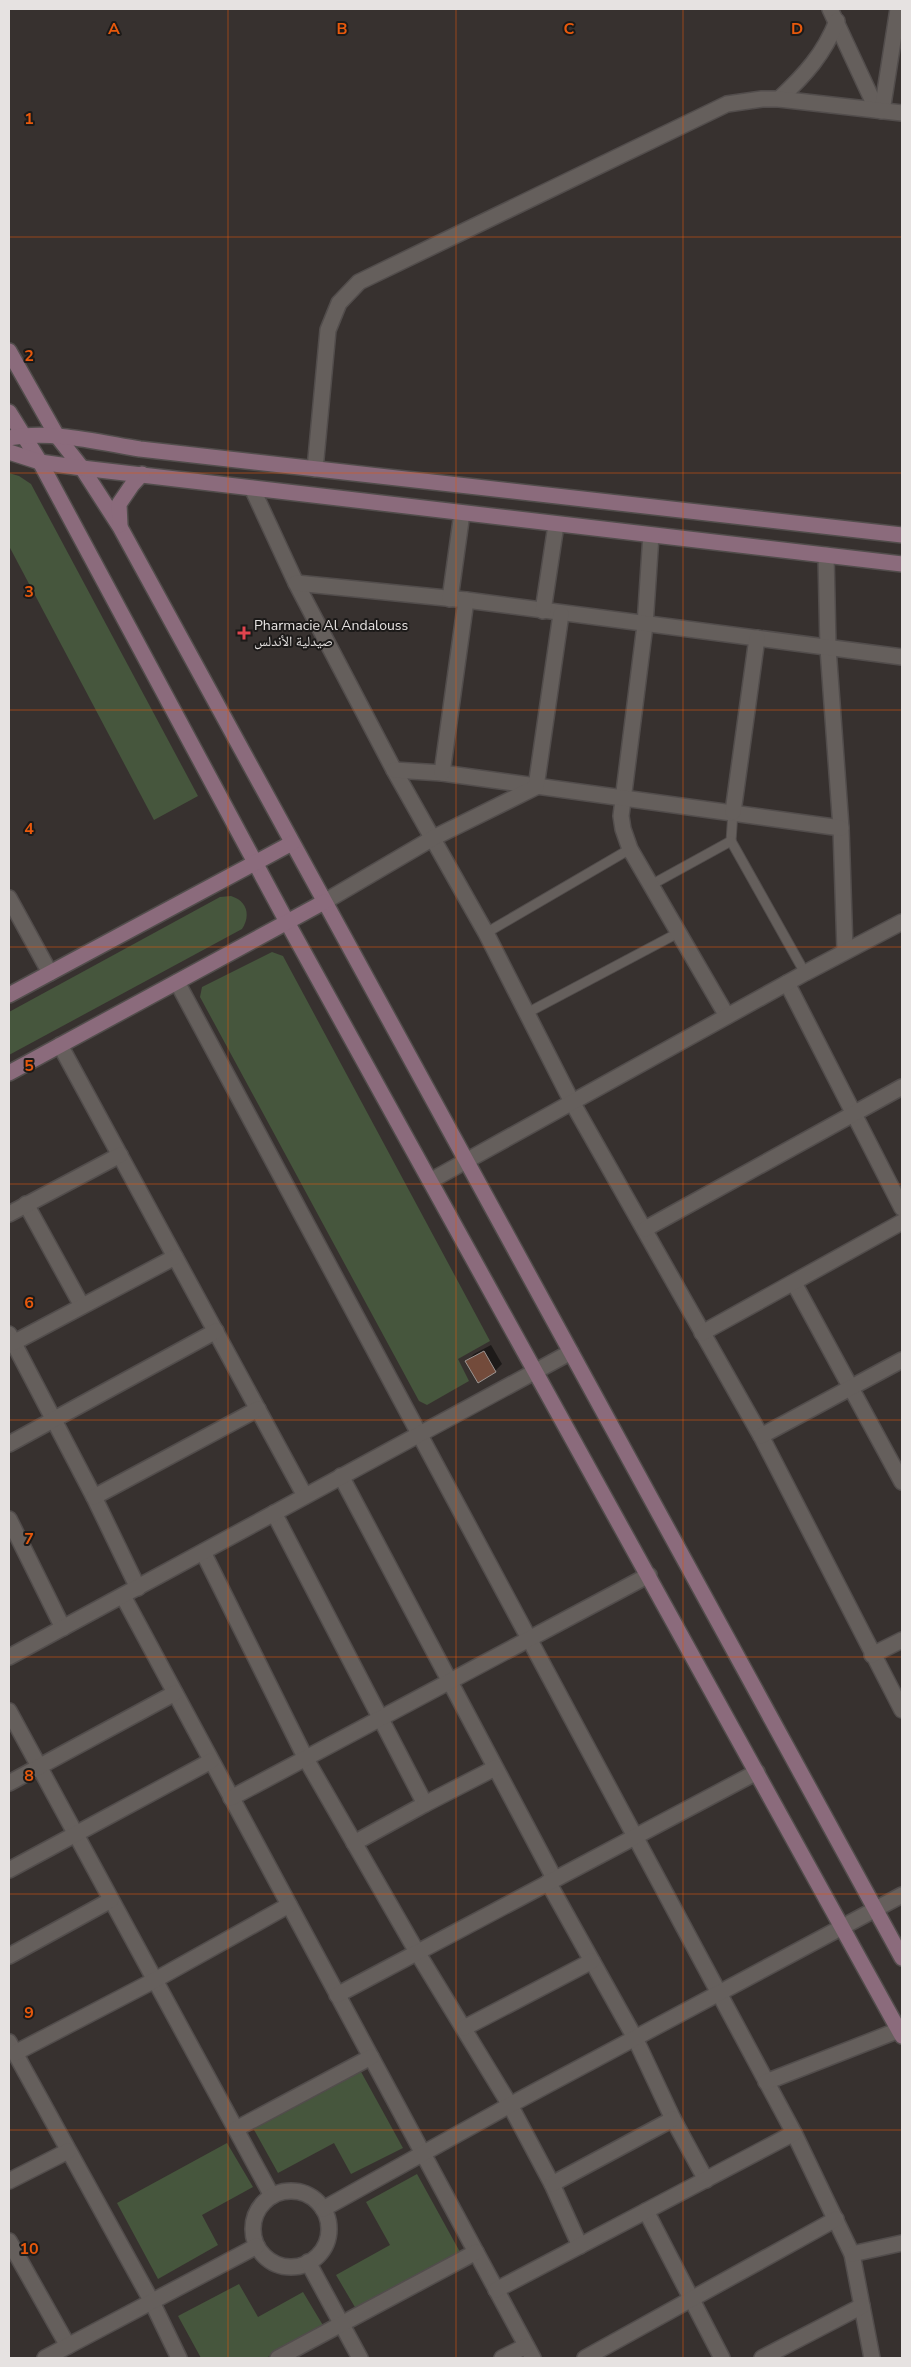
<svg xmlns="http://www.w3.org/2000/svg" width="911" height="2367" font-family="'Nunito Sans','Noto Naskh Arabic',sans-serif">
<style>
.green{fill:#46563d}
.shadow{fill:#0007}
.building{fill:#734b3b;stroke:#9c9592}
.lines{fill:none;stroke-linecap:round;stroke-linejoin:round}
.lane-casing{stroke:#524d4c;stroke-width:11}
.street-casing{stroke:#524d4c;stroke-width:18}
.secondary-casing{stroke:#524d4c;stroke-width:18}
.lane{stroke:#655f5c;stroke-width:9}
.street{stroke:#655f5c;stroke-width:15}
.secondary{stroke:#8b6b7c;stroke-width:15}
.grid{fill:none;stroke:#e8590c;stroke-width:1;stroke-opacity:0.55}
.health-dot{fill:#e0444e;stroke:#1c1a19;stroke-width:2}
.labels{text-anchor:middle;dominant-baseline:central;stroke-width:4;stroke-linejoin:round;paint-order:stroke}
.poi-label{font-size:14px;fill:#e6e2e1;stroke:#1c1a19;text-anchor:start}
.grid-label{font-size:16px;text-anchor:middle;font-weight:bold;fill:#e8590c;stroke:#1c1a19;stroke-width:4;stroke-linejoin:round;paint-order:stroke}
</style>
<rect width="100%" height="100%" fill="#37312f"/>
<g class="green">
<polygon points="9,473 19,476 31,484 198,796 154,820 9,546"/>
<path d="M 231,896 C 247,901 251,915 242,929 L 9,1055 L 9,1012 L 220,897 Z"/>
<polygon points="272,952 283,956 490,1341 458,1359 469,1381 427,1405 419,1401 200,997 202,987"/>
<polygon points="360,2070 403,2148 351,2174 334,2143 278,2173 253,2128"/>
<polygon points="227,2143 253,2187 202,2215 218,2245 158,2279 117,2203"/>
<polygon points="417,2174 460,2252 356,2309 336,2275 390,2245 366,2202"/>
<polygon points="239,2284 258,2317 303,2292 324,2327 266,2358 201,2358 178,2316"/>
</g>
<polygon class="shadow" points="491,1345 502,1364 495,1371 478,1381 467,1361 474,1354"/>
<polygon class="building" points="484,1351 496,1372 478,1383 465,1361"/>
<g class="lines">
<g class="lane-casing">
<g id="lane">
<polyline points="731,841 733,812"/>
<polyline points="651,885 731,841 805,973"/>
<polyline points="486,933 630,849"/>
<polyline points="527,1013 678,933"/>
</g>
</g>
<g class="street-casing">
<g id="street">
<polyline points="830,9 877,110"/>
<path d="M 779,99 C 805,75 824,54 837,21"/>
<polyline points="882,111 898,9"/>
<polyline points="315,469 328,330 339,303 359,282 727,104 762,99 779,99 902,113"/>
<polyline points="252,488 296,583 394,770 486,933 572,1102 761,1436 902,1710"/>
<polyline points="651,535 645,625 621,816 623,829 630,849 727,1016"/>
<polyline points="826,555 828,648 841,828 845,951"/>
<polyline points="296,583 466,600 902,657"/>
<polyline points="450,599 462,513"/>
<polyline points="543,611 556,525"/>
<polyline points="394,770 442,773 841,828"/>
<polyline points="442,773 466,600"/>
<polyline points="733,812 757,638"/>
<polyline points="9,898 50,973"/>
<polyline points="324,902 433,838 536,787 561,614"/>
<polyline points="177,982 794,2133 852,2254 872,2358"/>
<polyline points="787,983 902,1208"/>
<polyline points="60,1045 305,1496"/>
<polyline points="430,1181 805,973 902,922"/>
<polyline points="26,1204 82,1306"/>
<polyline points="9,1214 120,1155"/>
<polyline points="645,1229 902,1087"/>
<polyline points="794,1283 902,1482"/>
<polyline points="702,1333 902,1222"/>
<polyline points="9,1334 94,1497 138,1588"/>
<polyline points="13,1343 175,1257"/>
<polyline points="761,1436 902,1360"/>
<polyline points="9,1444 216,1331"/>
<polyline points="341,1476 554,1878"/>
<polyline points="94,1497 258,1409"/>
<polyline points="274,1513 425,1804 354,1843"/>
<polyline points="9,1519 63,1628"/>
<polyline points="203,1552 306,1759 417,1952 510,2105 552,2184 580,2246"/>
<polyline points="123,1596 533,2358"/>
<polyline points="872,1655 902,1640"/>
<polyline points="9,1657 571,1352"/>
<polyline points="9,1711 272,2196"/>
<polyline points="9,1783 175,1693"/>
<polyline points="231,1798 649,1575"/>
<polyline points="425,1804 495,1768"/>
<polyline points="9,1870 211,1761"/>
<polyline points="548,1882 635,2038 673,2119 706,2180"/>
<polyline points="9,1956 111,1900"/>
<polyline points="337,1995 757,1772"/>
<polyline points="464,2028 592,1961"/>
<polyline points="9,2042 152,2302 179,2358"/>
<polyline points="15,2053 155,1980 289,1905"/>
<polyline points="766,2082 899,2030"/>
<polyline points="236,2129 371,2057"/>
<polyline points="9,2181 68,2151"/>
<polyline points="552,2184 673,2119"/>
<circle cx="291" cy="2229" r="38"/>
<polyline points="323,2209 510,2105 902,1895"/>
<polyline points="646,2211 722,2358"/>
<polyline points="9,2241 68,2346"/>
<polyline points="852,2254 902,2243"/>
<polyline points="308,2262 360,2358"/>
<polyline points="496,2290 794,2133"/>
<polyline points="45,2358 257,2246"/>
<polyline points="278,2358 476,2252"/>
<polyline points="502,2358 526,2346"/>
<polyline points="585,2358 836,2219"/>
<polyline points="762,2358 862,2306"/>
</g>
</g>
<g class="secondary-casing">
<g id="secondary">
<polyline points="9,351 57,436 82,468 120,527 902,1958"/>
<polyline points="9,412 40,462 287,922 902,2036"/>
<path d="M 9,438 C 52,430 97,442 140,449 L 902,535"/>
<polyline points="9,452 40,462 82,468 902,564"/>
<polyline points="120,525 119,504 132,485 142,474"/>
<polyline points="9,995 292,843"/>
<polyline points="9,1073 324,902"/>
</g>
</g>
<use href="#lane" class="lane"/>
<use href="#street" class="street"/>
<use href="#secondary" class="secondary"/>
</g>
<path class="grid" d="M 228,9 L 228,2358M 456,9 L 456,2358M 683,9 L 683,2358M 9,237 L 902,237M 9,473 L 902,473M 9,710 L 902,710M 9,947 L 902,947M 9,1184 L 902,1184M 9,1420 L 902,1420M 9,1657 L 902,1657M 9,1894 L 902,1894M 9,2130 L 902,2130"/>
<path class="health-dot" d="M241.5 625.5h5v5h5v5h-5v5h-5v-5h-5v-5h5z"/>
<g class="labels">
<g class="poi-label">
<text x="254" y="625">Pharmacie Al Andalouss<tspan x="254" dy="16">صيدلية الأندلس</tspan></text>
</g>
</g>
<g class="grid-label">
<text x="114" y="34">A</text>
<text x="342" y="34">B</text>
<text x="569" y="34">C</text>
<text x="797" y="34">D</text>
<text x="29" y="124">1</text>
<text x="29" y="361">2</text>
<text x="29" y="597">3</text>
<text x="29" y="834">4</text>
<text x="29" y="1071">5</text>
<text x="29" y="1308">6</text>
<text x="29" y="1544">7</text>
<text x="29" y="1781">8</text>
<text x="29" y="2018">9</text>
<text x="29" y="2254">10</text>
</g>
<rect width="911" height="2367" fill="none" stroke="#e6e2e1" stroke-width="20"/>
</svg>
